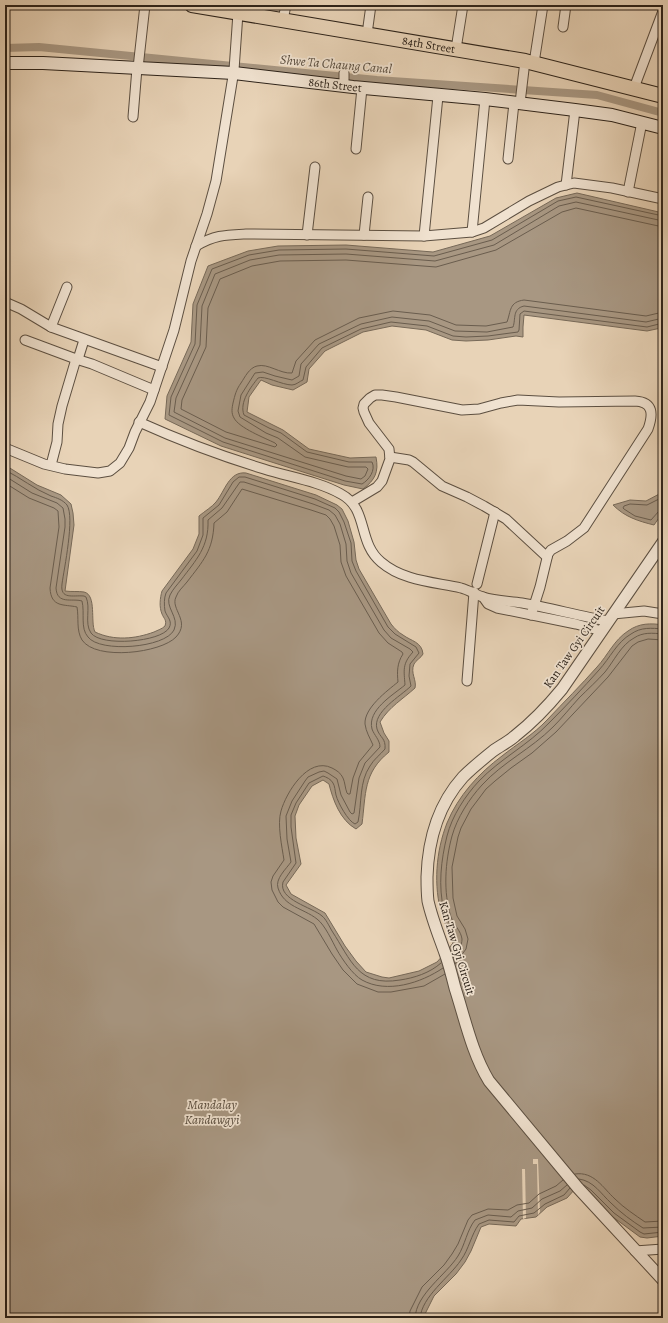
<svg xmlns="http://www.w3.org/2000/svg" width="668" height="1323" font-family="Alegreya,serif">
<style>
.water{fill:#a89782;stroke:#776958}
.pier{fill:#e8d3b7}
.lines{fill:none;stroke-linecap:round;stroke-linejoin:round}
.shore{stroke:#6a5d4e;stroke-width:1}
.canal{stroke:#a89782;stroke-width:8}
.minor-casing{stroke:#5c4f41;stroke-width:11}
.tertiary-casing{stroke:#5c4f41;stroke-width:13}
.secondary-casing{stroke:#2d231a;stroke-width:14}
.primary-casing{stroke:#2d231a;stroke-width:16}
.minor{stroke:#f0e2d0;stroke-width:9}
.tertiary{stroke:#f0e2d0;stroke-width:11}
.secondary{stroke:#f0e2d0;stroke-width:12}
.primary{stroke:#e8d3b7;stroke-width:14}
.labels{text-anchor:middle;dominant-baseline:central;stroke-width:3.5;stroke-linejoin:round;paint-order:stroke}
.street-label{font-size:12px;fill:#2d231a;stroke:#f0e2d0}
.water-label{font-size:13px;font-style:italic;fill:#584c3e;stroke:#f0e2d0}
</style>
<rect width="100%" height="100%" fill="#e8d3b7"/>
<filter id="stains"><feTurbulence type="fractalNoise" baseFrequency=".005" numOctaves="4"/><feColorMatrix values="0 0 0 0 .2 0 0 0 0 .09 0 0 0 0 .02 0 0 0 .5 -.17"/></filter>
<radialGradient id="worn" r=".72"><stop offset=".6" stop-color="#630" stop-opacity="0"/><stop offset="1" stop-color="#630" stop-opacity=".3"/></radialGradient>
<g class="water">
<path d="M 577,193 L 663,213 L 663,325 L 661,328 L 647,331 L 524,315 L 523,327 L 523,337 L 516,336 L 488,340 L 466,341 L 452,340 L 426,330 L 392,326 L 363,332 L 325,351 L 309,369 L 307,382 L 293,390 L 272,385 L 261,380 L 249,397 L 247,412 L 283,430 L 309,449 L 350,458 L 376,457 C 379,472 375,480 363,489 L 344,485 L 221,446 L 165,419 L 167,396 L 191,342 L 193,304 L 208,266 L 248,251 L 278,246 L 346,245 L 433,252 L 490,236 L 556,198 Z"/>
<path d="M 5,465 L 37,485 L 61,495 L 71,504 L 73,513 L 74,525 L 65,591 C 72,592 78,591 84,592 C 97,595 90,622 95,632 C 114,641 135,639 154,632 C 158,630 162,629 165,626 C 167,620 164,619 162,614 C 159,607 160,598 162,591 L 193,549 L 199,534 L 199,516 C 205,511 212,507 216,502 C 225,491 229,471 246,473 L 316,495 L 337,505 L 342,509 L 348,521 L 354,542 L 356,560 L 359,569 L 391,624 C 395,629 398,632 403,635 C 411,641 422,642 423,654 C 421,658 416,660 414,664 C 410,673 417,680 415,688 C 403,699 389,707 380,722 L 384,733 L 389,741 L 389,752 C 363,773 366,794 362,824 L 356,829 C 340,820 333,800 329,784 L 323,780 L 312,786 L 299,805 L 295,816 L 296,838 L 301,864 L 286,885 L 291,894 L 325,913 L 345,946 L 356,961 L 366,972 L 382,977 L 389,978 L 419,971 L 437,962 L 445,953 L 453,943 C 453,933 444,925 442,915 C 433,886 436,851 447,823 C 458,796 479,773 502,756 C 517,744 534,734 547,720 C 564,702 581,685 597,667 C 608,655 614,640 628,631 C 639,623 651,623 663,625 L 663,1236 L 647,1238 L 640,1237 L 575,1189 L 567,1198 L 547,1207 L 536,1217 L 521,1219 L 516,1226 L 489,1224 L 481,1227 L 471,1251 L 465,1262 L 456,1274 L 434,1296 L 423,1318 L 5,1318 Z"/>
<path d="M 663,492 L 663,512 L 654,525 C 638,521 625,517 613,505 L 630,500 L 646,501 Z"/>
</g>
<g class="pier">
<polygon points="533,1159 538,1159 540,1212 538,1215 537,1164 533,1164"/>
<polygon points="522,1169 525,1169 526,1218 523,1219"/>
</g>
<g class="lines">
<g class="shore">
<path d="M 663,216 L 576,197 L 558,201 L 492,240 L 434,256 L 346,249 L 279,250 L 249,255 L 212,269 L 197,305 L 195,344 L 171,397 L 169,415 L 223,442 L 345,481 L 362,484 C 369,480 376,470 372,462 L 349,462 L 307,452 L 281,433 L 269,428 L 244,415 C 239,402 251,387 258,378 C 264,375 282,385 292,385 C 296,385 300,381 303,380 L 306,367 L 322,348 L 361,329 L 391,322 L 427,326 L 453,336 L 466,337 L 488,336 L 518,332 L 519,330 L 520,314 L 524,311 L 647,327 L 663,323"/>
<path d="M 663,221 L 576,202 L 559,206 L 494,245 L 435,261 L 346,254 L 279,255 L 250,260 L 215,274 L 202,306 L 200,345 L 176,398 L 174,412 L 225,438 L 346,476 L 361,479 L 365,476 L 368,469 L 366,467 L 348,467 L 305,457 L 278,438 L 266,433 L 240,417 L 238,411 L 241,395 L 255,373 L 263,372 L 275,376 L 292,380 L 299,376 L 301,364 L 319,344 L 361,324 L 392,317 L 429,321 L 455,331 L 487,332 L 513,327 C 516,319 512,309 524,306 L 646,322 L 663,318"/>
<path d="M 663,227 L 576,208 L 562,212 L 496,250 L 436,267 L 346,260 L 280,261 L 252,266 L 220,279 L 208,308 L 206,347 L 182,400 L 181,409 L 226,432 L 275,447 L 277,445 L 275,443 C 265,438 239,428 234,418 C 231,413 232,408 233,403 C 235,395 236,390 241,383 C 245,377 249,368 257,366 C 268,363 280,374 292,373 L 296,361 L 315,340 L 359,318 L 393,311 L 430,315 L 456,325 L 486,326 L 507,322 C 511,311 509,302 524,300 L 646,316 L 663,312"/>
<path d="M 5,470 C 21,478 34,489 51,496 C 57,498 63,500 67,505 C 75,517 64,569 62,584 C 60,600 73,595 84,596 L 86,597 C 91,608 84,623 91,633 C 101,647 161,642 169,628 C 173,621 167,617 165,611 C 164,605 164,598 166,593 L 197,551 L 203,535 L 203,518 L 219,505 L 233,482 L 239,477 L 245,477 L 315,499 L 335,508 L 339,512 L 344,522 L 351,543 L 352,561 L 356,571 L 388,627 L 395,634 L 416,647 L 419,653 L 410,664 L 409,676 L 411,686 C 401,696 372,712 377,729 C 380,738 386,738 385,749 C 380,755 374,759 370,766 C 359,782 362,803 358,822 L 355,824 C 348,821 338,803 336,795 C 335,791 335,786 333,783 C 331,779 326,777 323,776 L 309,783 L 296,803 L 291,815 L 291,827 L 296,863 L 283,882 C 278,900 312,907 322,916 C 326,919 329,926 332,931 C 351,960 358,987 400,980 C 414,978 430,973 441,963"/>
<path d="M 5,476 L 32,493 L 57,503 L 63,508 L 65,519 L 65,527 L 56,588 C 57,605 72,598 82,601 C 85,613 80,628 88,637 C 100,653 165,648 174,630 C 180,617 164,607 170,595 C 173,589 177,585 181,580 C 196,560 209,547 208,520 L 222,508 L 240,482 L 244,482 L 313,504 L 329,510 L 335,515 L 340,524 L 346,544 L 347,561 L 351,573 L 384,630 L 391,638 L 410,649 L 413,652 C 402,664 404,670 405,685 C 393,695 367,710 372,729 C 374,735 380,740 380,747 L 365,763 L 359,778 L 354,813 L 352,814 L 350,812 L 341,795 L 337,779 L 328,773 L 324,771 L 319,772 L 308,777 L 305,781 L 292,801 L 286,816 L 287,839 L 291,862 C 286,869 275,879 278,888 C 284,907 303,908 317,919 C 325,925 332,941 337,950 C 342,959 353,975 362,980 C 387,994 421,983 443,968"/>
<path d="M 5,483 L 29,498 L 54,508 L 58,511 L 59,527 L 50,588 C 51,608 64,604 77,607 C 79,618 76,630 82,640 C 96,661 161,653 176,637 C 191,621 170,609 176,597 C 178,591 183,587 187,582 C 203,561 213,551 214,523 L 227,512 L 242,489 L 311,510 L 326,515 L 330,519 L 334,526 L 340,545 L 341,562 L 346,576 L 379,633 L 388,643 L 402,652 L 403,654 C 397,663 397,672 398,682 C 387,691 364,708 365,724 C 366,732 370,738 373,745 L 359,762 L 353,778 L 350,794 L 348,794 L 347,793 C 345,788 345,782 343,778 C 341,773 336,770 332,768 C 308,756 286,793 281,811 C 277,824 282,847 284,860 L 273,876 L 271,882 L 272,890 L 278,902 L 283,907 L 314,924 L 332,954 L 343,970 L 357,984 L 378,992 L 391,992 L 424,986 L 445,974"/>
<polyline points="663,497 647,505 630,504 624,506 623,508 624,509 635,516 651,520 659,511 663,510"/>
<path d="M 452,952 C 453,950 456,947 456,944 C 458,938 447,920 444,911 C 438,886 441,860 447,836 C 452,816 465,796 479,781 C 500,759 528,745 549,723 C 566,706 583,688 599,670 C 610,658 617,642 631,634 C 641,627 651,628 663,629"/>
<path d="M 453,958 C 458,952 462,946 462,939 C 461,931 454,925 451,917 C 443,892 445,862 452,836 C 457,818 469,799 482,785 C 503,762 531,749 553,727 C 562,718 570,708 579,698 C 588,689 597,681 605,672 C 614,661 621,645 634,638 C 643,632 652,633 663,634"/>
<polyline points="455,964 466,949 468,939 465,929 457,916 453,898 452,867 458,837 461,828 471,809 486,789 495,781 511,768 532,753 556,732 608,677 632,646 638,642 648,639 663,640"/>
<path d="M 575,1174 C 594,1171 603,1188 615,1199 C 624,1208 635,1215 645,1222 L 663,1221"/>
<path d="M 579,1179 C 594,1181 601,1194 611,1203 C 621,1213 632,1221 643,1228 L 663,1227"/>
<polyline points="584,1185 591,1190 614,1213 640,1232 644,1234 663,1232"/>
<polyline points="409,1318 410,1311 422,1287 444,1265 452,1254 458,1244 468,1220 472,1215 488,1209 508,1210 517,1205 529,1203 539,1194 556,1186 563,1180"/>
<path d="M 415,1318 C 416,1294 446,1275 458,1256 C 465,1245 467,1230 475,1220 L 488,1215 L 511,1217 L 518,1211 L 532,1208 L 542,1199 L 560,1191 L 567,1185"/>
<path d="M 420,1318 C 422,1296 449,1278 461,1260 C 469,1249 471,1235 479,1224 L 489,1220 L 514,1222 L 519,1216 L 534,1213 L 545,1204 L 564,1195 L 570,1188"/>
</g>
<polyline class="canal" points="5,48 39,47 377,80 597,95 663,113"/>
<g class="minor-casing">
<g id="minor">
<polyline points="283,20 286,5"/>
<polyline points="563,27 566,5"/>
<polyline points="367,34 371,5"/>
<polyline points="456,49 463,5"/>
<polyline points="534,63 543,5"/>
<polyline points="138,68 145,5"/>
<polyline points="344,86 344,73"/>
<polyline points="634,88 663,11"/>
<polyline points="520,103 525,61"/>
<polyline points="133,117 137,68"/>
<polyline points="356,149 362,88"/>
<polyline points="508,159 514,103"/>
<polyline points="566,185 575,110"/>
<polyline points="628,192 642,122"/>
<polyline points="472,232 485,99"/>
<polyline points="307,235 315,167"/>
<polyline points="364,235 368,197"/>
<polyline points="424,236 438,96"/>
<path d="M 196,246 C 215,235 225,235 246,234 L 424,236 L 472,232 L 484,228 L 529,201 L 558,187 L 574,183 L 612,188 L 663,199"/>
<polyline points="5,302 21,309 51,327 162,367"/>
<polyline points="51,327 67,287"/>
<polyline points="25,340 76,359 92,364 154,390"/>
<path d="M 139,422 C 179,440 221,456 264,469 C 289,477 318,481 341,494 C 369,509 357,542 381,562 C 403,581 434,582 461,588 C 469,590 476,595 483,597 C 495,601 509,601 522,603 C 551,608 579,616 608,621"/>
<polyline points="5,448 44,464 65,469 98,473 110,471 120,463 129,448 135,432 150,402 174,330 191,261 207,214 216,181 234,70 238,13"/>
<polyline points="390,457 409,460 413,462 442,486 467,497 484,506 506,519 547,557"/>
<polyline points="51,465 57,442 58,424 62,406 76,359 79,356 84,340"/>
<path d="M 352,502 L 377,487 L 382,481 L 390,459 L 389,449 L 369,423 L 364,412 L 363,408 L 364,404 L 370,398 L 375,395 L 382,395 L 396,397 L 462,410 L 479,409 L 501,403 L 518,400 L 559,402 L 635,401 C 654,402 653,415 648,429 L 584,528 L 567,541 L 551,550 L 548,554 L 540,587 L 531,615"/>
<polyline points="477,584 495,512"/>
<polyline points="483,597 488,604 497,608 576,624 602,631"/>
<polyline points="613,614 644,611 663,614"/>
<polyline points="467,681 474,592"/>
<polyline points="635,1251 663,1249"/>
</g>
</g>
<g class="tertiary-casing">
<path id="tertiary" d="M 663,542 L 562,689 C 548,706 533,722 515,736 C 508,742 500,746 493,751 C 483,759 472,768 463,777 C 438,805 428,841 427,877 C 427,885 427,893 428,901 C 432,919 439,936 445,953 C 449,964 452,976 455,988 C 465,1019 472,1053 489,1081 L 578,1188 L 663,1280"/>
</g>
<g class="secondary-casing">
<g id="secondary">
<path id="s1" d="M 5,63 L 43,63 L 234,73 L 353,87 L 485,99 L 575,110 L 612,115 L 663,128"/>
</g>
</g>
<g class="primary-casing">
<g id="primary">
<path id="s2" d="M 192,5 L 525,61 L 663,96"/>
</g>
</g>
<use href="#minor" class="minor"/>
<use href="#tertiary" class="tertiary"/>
<use href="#secondary" class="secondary"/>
<use href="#primary" class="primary"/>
</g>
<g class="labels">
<g class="street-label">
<text stroke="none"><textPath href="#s2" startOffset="240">84th Street</textPath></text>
<text stroke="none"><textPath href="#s1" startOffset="331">86th Street</textPath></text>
<text transform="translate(574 647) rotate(-55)">Kan Taw Gyi Circuit</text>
<text transform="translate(457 948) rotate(73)">Kan Taw Gyi Circuit</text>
</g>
<g class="water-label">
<text transform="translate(336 64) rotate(5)">Shwe Ta Chaung Canal</text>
<text x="212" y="1104">Mandalay<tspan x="212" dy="15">Kandawgyi</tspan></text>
</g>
</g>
<rect width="668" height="1323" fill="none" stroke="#e8d3b7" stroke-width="20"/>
<rect x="6" y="6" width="656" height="1311" fill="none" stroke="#2d231a" stroke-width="2"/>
<rect x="10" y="10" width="648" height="1303" fill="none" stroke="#2d231a"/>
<rect width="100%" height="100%" filter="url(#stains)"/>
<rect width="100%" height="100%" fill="url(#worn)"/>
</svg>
